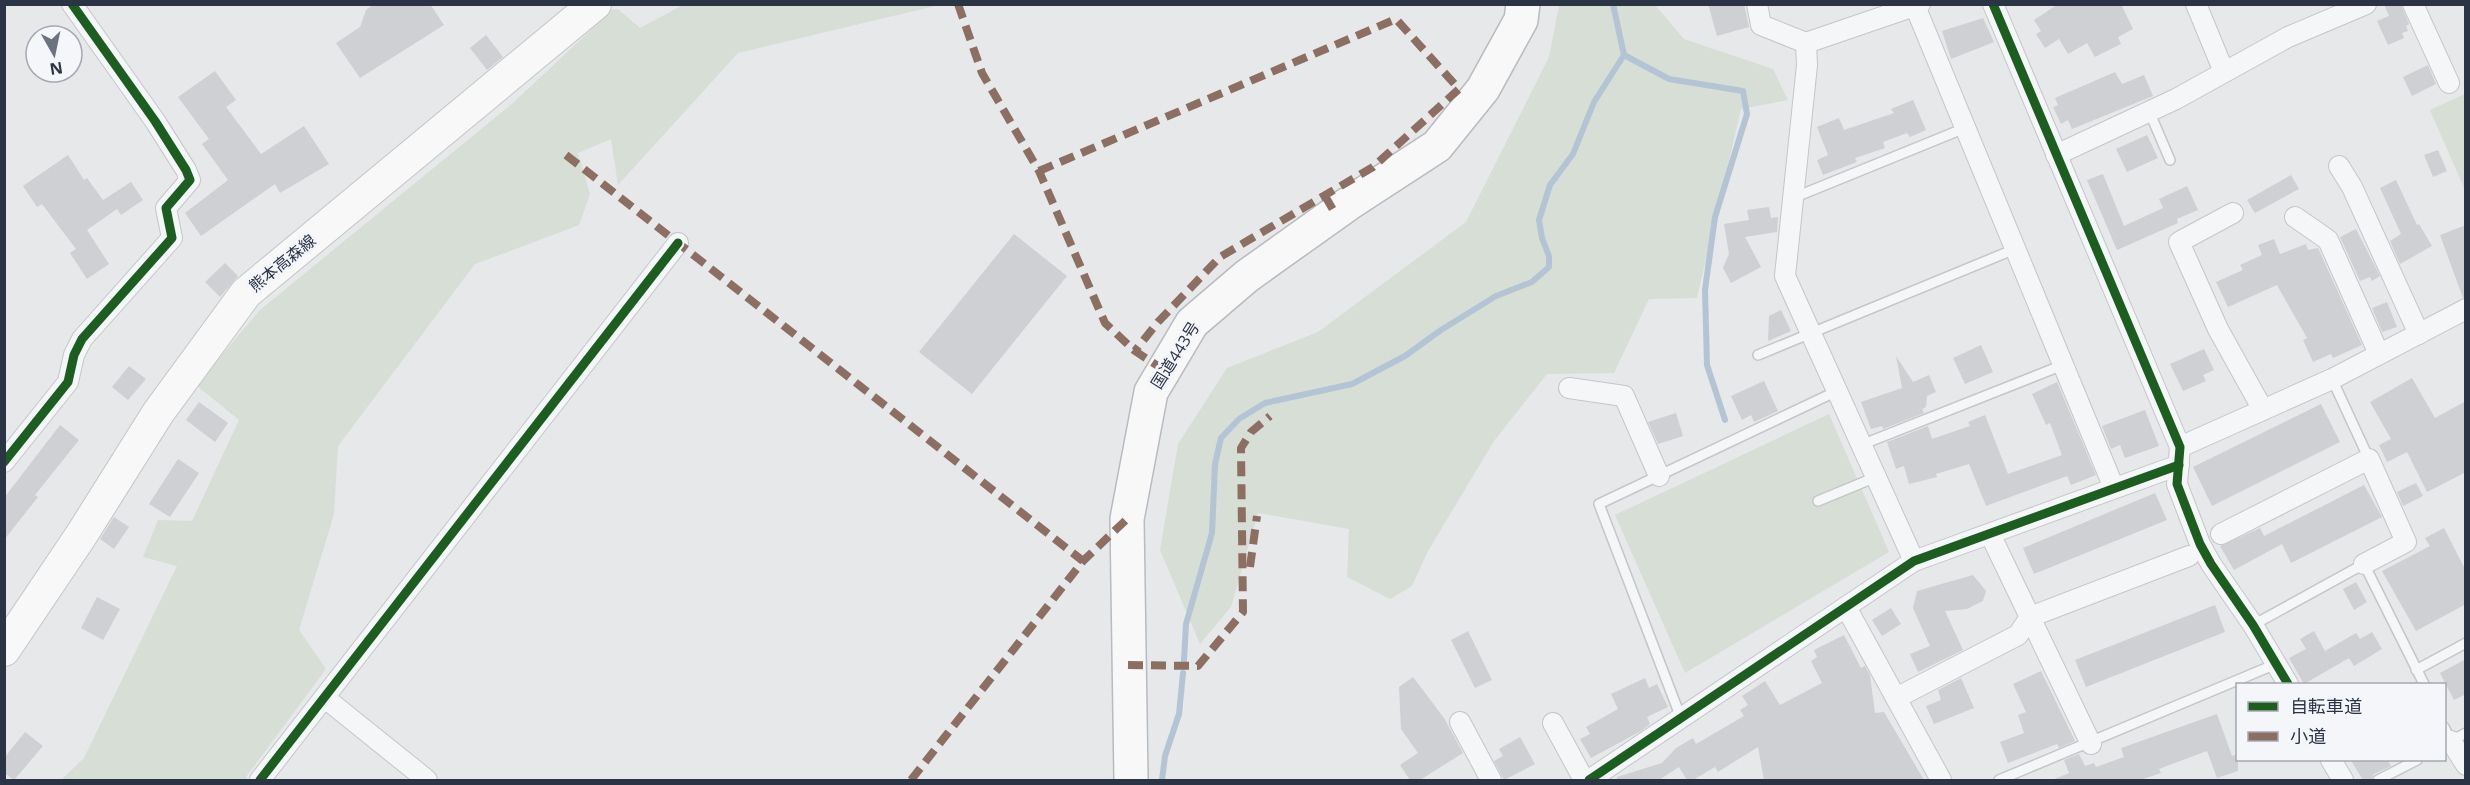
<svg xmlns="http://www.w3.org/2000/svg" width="2470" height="785" font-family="'Open Sans','Noto Sans JP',sans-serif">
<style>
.green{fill:#d6ded6}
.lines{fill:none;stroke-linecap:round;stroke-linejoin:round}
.stream{stroke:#b4c4d5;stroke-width:6}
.building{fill:#ced0d3}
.lane-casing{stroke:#c4c6c8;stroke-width:12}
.street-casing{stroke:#c4c6c8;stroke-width:22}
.primary-casing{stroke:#c2c5c8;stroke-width:34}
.highway-casing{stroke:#b8bbbf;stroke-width:36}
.lane{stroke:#f5f6f7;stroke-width:9}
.street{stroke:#f5f6f7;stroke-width:20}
.primary{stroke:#f8f8f8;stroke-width:32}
.highway{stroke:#f8f8f8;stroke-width:33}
.quiet{stroke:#8d6e63;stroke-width:8;stroke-dasharray:15 8;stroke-linecap:butt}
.cycleway-casing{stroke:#f4f6f9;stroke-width:13}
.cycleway{stroke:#1b5e20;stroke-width:9}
.labels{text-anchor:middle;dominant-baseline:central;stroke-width:6;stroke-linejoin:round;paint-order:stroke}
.street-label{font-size:16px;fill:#2b3445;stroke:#f4f6f9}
</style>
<rect width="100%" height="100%" fill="#e6e8ea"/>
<g class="green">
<polygon points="683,5 939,5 738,53 618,185 611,139 578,153 590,194 579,225 475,264 338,446 334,514 299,630 326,669 246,777 247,780 61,780 84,758 177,566 143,557 158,520 192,521 239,420 196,385 260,310 513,103 593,28 607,10 618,9 640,28"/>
<polygon points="1559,5 1655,5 1684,39 1773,69 1788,100 1741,109 1697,298 1649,299 1614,373 1547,374 1494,441 1428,551 1412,586 1390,599 1347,577 1349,529 1258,513 1231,607 1200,644 1160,550 1178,444 1227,368 1318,332 1466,222 1549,57"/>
<polygon points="2465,94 2465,190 2430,110"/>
<polygon points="1829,414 1889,552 1685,673 1615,515"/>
</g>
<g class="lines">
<g class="stream">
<polyline points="1624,55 1669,79 1743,91 1747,114 1715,217 1705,290 1707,365 1725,420"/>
<polyline points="1184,660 1186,624 1212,533 1215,464 1221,438 1239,419 1265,403 1352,384 1405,356 1441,330 1496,296 1532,282 1549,267 1549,256 1542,238 1539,220 1550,185 1573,154 1594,102 1624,55 1613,4"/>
<polyline points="1162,780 1165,756 1179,714 1183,673"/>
</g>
</g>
<g class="building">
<polygon points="374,4 430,4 444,25 360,78 336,43 360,27 366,10"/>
<polygon points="1708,4 1744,4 1749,27 1717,36"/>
<polygon points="2058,4 2121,4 2133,29 2118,37 2121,44 2095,57 2087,43 2068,54 2059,39 2045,48 2036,34 2041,31 2034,20"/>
<polygon points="2384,4 2401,4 2409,24 2406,26 2408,31 2402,33 2404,38 2388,45 2377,21 2389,16"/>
<polygon points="1983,18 1994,42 1951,59 1942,31"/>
<polygon points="486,35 503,57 487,70 470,48"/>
<polygon points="2428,65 2436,84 2412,96 2403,77"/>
<polygon points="215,71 236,100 226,107 261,154 304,126 329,164 280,193 275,184 201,236 185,213 228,180 202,144 209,139 178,97"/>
<polygon points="2115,72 2122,84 2144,75 2153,96 2072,129 2068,120 2061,124 2053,107 2058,105 2055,98"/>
<polygon points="1913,100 1926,130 1910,137 1907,133 1883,142 1885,148 1855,158 1857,162 1823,175 1817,160 1828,155 1817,127 1839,118 1844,130 1894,113 1891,109"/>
<polygon points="2147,135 2158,158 2127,172 2116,149"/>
<polygon points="2438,150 2447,171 2433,177 2424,155"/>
<polygon points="68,155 84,180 87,178 103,200 131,182 143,200 121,215 117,209 87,230 109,264 87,279 70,253 76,249 42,204 37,207 23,186"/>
<polygon points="2103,174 2124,226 2163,208 2159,199 2187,186 2198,210 2177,219 2178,223 2117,250 2087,180"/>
<polygon points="2291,175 2299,189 2255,213 2247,200"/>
<polygon points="2396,180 2417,225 2419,224 2432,246 2400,264 2390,241 2401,234 2380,188"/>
<polygon points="1769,207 1771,218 1778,217 1777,232 1745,237 1761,267 1731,283 1723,268 1729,254 1724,224 1749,220 1747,210"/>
<polygon points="2466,225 2466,297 2463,298 2440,235"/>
<polygon points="2356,229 2380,276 2372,281 2370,277 2360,281 2340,237"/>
<polygon points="1014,234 1067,276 972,394 919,352"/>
<polygon points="2274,239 2280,254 2306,244 2308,250 2318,248 2362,345 2333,358 2331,354 2313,362 2303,340 2307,338 2277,285 2228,307 2216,282 2243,270 2240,265 2262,255 2258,245"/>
<polygon points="225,263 238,276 220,297 205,282"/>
<polygon points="2387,302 2397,327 2382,332 2372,308"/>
<polygon points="1781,310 1791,331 1768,341 1769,316"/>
<polygon points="1981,345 1993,372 1965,384 1953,358"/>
<polygon points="2204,349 2214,370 2203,375 2206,381 2183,391 2170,364"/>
<polygon points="1896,356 1913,382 1929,375 1936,392 1927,396 1926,407 1922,409 1924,413 1883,429 1882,426 1871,429 1861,402 1902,388"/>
<polygon points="129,366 146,379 128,400 112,387"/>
<polygon points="2412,378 2435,418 2466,401 2466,472 2427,492 2407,452 2387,462 2379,445 2391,439 2370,402"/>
<polygon points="1764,381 1778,411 1754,422 1751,415 1742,420 1731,396"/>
<polygon points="2057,382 2096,475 2071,485 2067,476 1986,506 1969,464 1936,474 1937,477 1909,484 1904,466 1896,469 1887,442 1928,426 1932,439 1970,426 1968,422 1985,415 2008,474 2062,455 2050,423 2046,425 2032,394"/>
<polygon points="199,402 228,423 215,442 186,420"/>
<polygon points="2321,404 2340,442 2212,506 2193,467"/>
<polygon points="2145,410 2159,446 2125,458 2120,445 2111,449 2102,426"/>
<polygon points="1676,413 1683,436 1658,444 1648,422"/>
<polygon points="60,425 79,440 35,495 38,497 4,540 4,498"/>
<polygon points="178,459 199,473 170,517 149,504"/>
<polygon points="2416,483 2423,496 2403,506 2397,492"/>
<polygon points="2364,485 2382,517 2291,563 2282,544 2234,570 2220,546 2260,528 2264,536"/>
<polygon points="2155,493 2167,520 2034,574 2023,548"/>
<polygon points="114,517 129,527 114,549 100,539"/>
<polygon points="2444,528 2466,571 2466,604 2416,631 2382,571 2430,546 2425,538"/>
<polygon points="1973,575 1986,591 1983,601 1967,609 1945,611 1963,650 1918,672 1910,654 1930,646 1913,608 1917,591"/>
<polygon points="2356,582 2367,602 2354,610 2343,589"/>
<polygon points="97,597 120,609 103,640 81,628"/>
<polygon points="2215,605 2225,632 2086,687 2075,660"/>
<polygon points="1891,608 1901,624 1882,636 1872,620"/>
<polygon points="1468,631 1492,680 1475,688 1451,640"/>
<polygon points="2314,631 2325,651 2356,633 2360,639 2372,632 2382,649 2354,666 2349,658 2304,684 2289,658 2306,649 2300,639"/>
<polygon points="1844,635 1861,668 1865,666 1870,675 1875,713 1884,712 1924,780 1764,780 1758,747 1718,772 1715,767 1693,780 1687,780 1679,767 1659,780 1617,780 1617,777 1662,763 1676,748 1693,738 1696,744 1744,716 1740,710 1748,705 1742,696 1765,681 1780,705 1822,683 1811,661 1817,657 1814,650"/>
<polygon points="2466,659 2466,694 2454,700 2440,673"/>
<polygon points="2041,671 2075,741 2059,748 2057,744 2008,763 2000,742 2024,733 2018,715 2026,712 2013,684"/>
<polygon points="1413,677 1444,718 1463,753 1420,780 1410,780 1400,765 1418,753 1401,729 1399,687"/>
<polygon points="1645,678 1649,688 1657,684 1668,707 1647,717 1650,724 1641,731 1591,758 1580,739 1590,734 1586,727 1618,709 1611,694"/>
<polygon points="1961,678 1974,708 1934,724 1926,706 1941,700 1938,690"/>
<polygon points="2217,714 2232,756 2238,754 2238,771 2217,778 2207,751 2159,769 2161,773 2140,780 2052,780 2069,773 2064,760 2079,754 2085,766 2094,763 2096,767 2124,757 2121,748"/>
<polygon points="25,732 43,746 14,780 4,773 4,758"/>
<polygon points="1520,737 1535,764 1504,780 1494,761 1503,756 1499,749"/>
<polygon points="2350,759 2387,759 2391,766 2374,774 2371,780 2363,780"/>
</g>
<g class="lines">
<g class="lane-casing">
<g id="lane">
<polyline points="2149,111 2170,160"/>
<polyline points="1793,198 1965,128"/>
<polyline points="1758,355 2015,249"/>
<polyline points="2332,379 2369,459"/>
<polyline points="1861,445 2063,365"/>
<polyline points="1818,501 1876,477"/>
<polyline points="2253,625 2364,564 2424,684"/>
<polyline points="2416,670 2466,643"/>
<polyline points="1681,718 1599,504 1837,391"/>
<polyline points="2444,727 2451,741"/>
<polyline points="2449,742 2466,733"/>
<polyline points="1999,780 2276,664"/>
<polyline points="2378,780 2417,760"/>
</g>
</g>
<g class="street-casing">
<g id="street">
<polyline points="1757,4 1761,25 1806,43 1920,4"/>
<polyline points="1993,4 2180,447 2177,484 2200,544 2211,564 2253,625 2288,684"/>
<polyline points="2196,4 2224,72"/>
<polyline points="2413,4 2449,83"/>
<polyline points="1915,6 2114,488"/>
<polyline points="1806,43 1807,65 1785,276 1914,561"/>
<polyline points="2056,155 2176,99 2288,37 2366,4"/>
<polyline points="2339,166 2352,187 2419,334"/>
<polyline points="2233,213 2179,242 2218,329 2263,410"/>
<polyline points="2295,217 2328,240 2379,354"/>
<polyline points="1569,388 1624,396 1659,476"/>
<polyline points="2180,447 2332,379 2466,309"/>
<polyline points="4,462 68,382 74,355 82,339 172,238 166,208 190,180 186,170 155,121 72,4"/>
<polyline points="1990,534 2091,744"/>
<polyline points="2221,534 2369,459 2406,542 2364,564"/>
<polyline points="1846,607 1941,780"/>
<polyline points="325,698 427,780"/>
<polyline points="1896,698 2018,635 2030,617 2189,556"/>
<polyline points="1460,722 1491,780"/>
<polyline points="1553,723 1584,780"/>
<polyline points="2451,741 2466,765"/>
<polyline points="2331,760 2343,780"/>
<polyline points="260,780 678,243"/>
<polyline points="1589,780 1914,561 2179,465"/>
</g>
</g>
<g class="primary-casing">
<polyline id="primary" points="4,650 82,534 158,413 246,293 595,4"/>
</g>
<g class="highway-casing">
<polyline id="highway" points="1131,780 1127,519 1151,392 1192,323 1247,276 1348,204 1437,146 1483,89 1521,20 1523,4"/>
</g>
<use href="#lane" class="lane"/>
<use href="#street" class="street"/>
<use href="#primary" class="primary"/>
<use href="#highway" class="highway"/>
<g class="quiet">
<polyline points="958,4 982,73 1039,171 1105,323 1135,351 1164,370"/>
<polyline points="566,155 1083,561"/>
<polyline points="1039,171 1396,19 1459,89 1373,167 1220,257 1158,322 1135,351"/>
<polyline points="1325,196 1335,213"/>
<polyline points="1250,567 1257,516"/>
<polyline points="1128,665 1198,666 1243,612 1241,448 1251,432 1270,416"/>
<polyline points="911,780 1083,561 1127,519"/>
</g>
<g class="cycleway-casing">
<g id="cycleway">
<polyline points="1993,4 2180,447 2177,484 2200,544 2211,564 2253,625 2288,684"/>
<polyline points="4,462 68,382 74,355 82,339 172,238 166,208 190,180 186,170 155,121 72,4"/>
<polyline points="260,780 678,243"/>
<polyline points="1589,780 1914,561 2179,465"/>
</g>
</g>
<use href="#cycleway" class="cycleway"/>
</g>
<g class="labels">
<g class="street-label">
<text transform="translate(282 263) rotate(-39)">熊本高森線</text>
<text transform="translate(1175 355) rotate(-58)">国道443号</text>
</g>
</g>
<rect width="2470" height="785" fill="none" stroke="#2b3445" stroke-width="12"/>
<rect x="2236" y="683" width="210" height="78" fill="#f4f6f9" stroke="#a4a8b1" stroke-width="1.5"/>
<rect x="2248" y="702" width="30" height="9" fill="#1b5e20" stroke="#a4a8b1" stroke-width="1.5"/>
<text x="2290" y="713" font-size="18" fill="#2b3445">自転車道</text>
<rect x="2248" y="732" width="30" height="9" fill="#8d6e63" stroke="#a4a8b1" stroke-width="1.5"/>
<text x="2290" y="743" font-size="18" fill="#2b3445">小道</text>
<g transform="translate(54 54) rotate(171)"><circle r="28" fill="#f4f6f9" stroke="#a4a8b1" stroke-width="1.5"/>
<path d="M0-4.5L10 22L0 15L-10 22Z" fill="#6c737f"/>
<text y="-9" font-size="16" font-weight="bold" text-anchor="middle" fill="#2b3445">N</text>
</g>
</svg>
